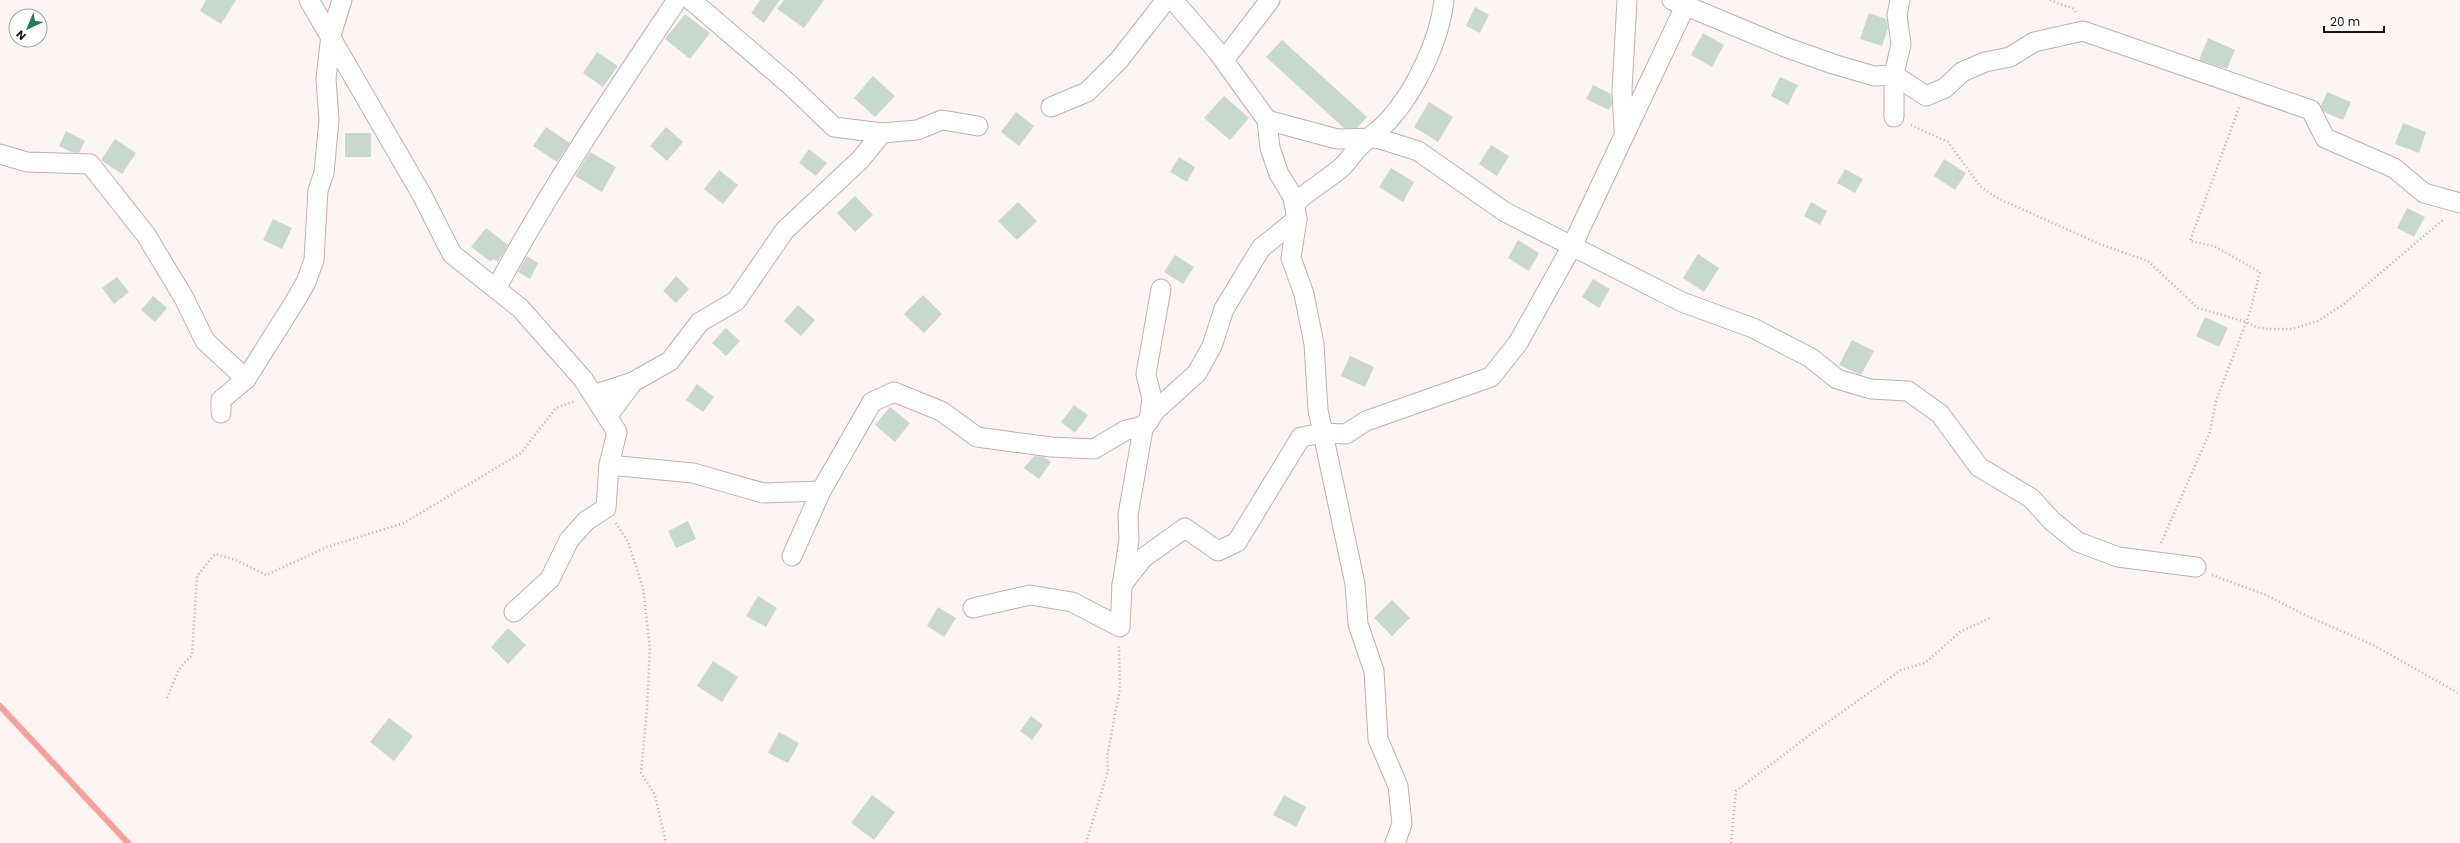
<svg xmlns="http://www.w3.org/2000/svg" width="2460" height="843" font-family="Poppins,sans-serif">
<style>
.lines{fill:none;stroke-linecap:round;stroke-linejoin:round}
.stream{stroke:#fa9f9c;stroke-width:6}
.building{fill:#c7d8cd}
.street-casing{stroke:#c3aead;stroke-width:21}
.path{stroke:#b6aeae;stroke-width:2.5;stroke-dasharray:1 3;stroke-linecap:butt}
.street{stroke:#fff;stroke-width:19}
</style>
<rect width="100%" height="100%" fill="#fdf5f4"/>
<g class="lines">
<polyline class="stream" points="0,706 128,843"/>
</g>
<g class="building">
<polygon points="206,0 236,0 221,24 200,11"/>
<polygon points="760,0 780,0 764,23 751,13"/>
<polygon points="784,0 824,0 804,28 777,9"/>
<polygon points="1475,7 1489,15 1480,33 1466,26"/>
<polygon points="1869,13 1886,19 1888,28 1882,46 1860,39"/>
<polygon points="685,14 710,33 690,59 665,39"/>
<polygon points="1703,33 1724,45 1712,67 1691,55"/>
<polygon points="2208,38 2235,50 2227,69 2199,60"/>
<polygon points="1282,40 1367,117 1357,128 1344,128 1266,57"/>
<polygon points="597,52 618,66 603,87 583,73"/>
<polygon points="873,76 895,96 875,117 854,98"/>
<polygon points="1780,77 1798,85 1788,105 1771,96"/>
<polygon points="1593,85 1611,94 1612,105 1609,110 1586,99"/>
<polygon points="2327,92 2351,102 2343,120 2324,112 2321,106"/>
<polygon points="1224,96 1249,118 1230,140 1204,118"/>
<polygon points="1429,102 1453,117 1438,142 1414,127"/>
<polygon points="1016,112 1034,126 1019,146 1001,132"/>
<polygon points="2403,123 2426,132 2419,153 2395,144"/>
<polygon points="546,127 570,143 557,162 533,146"/>
<polygon points="666,127 683,142 667,161 650,146"/>
<polygon points="66,131 85,141 79,153 71,152 59,146"/>
<rect x="345" y="133" width="26" height="24"/>
<polygon points="115,139 136,153 122,174 101,160"/>
<polygon points="1491,145 1509,156 1497,176 1479,164"/>
<polygon points="809,149 827,163 816,176 799,163"/>
<polygon points="590,152 616,167 602,192 575,176"/>
<polygon points="1179,157 1195,167 1187,182 1170,172"/>
<polygon points="1944,159 1966,173 1955,190 1934,176"/>
<polygon points="1391,168 1414,182 1403,202 1379,187"/>
<polygon points="1845,169 1863,179 1855,193 1837,183"/>
<polygon points="719,170 738,185 723,204 704,189"/>
<polygon points="855,196 873,215 855,232 837,213"/>
<polygon points="1018,202 1037,221 1017,240 998,221"/>
<polygon points="1811,202 1827,211 1820,225 1804,216"/>
<polygon points="2407,208 2425,217 2414,237 2397,228"/>
<polygon points="273,219 292,228 282,249 263,240"/>
<polygon points="486,228 508,245 498,262 493,259 491,262 471,247"/>
<polygon points="1518,240 1539,253 1529,271 1508,258"/>
<polygon points="1698,254 1719,268 1704,292 1683,278"/>
<polygon points="1175,255 1194,267 1183,284 1164,272"/>
<polygon points="527,256 538,263 530,279 518,272"/>
<polygon points="676,276 689,289 676,303 663,291"/>
<polygon points="117,277 129,292 114,304 102,288"/>
<polygon points="1593,279 1610,289 1599,308 1582,297"/>
<polygon points="923,295 942,314 924,333 904,314"/>
<polygon points="153,296 167,308 155,322 141,310"/>
<polygon points="798,305 815,320 801,336 784,321"/>
<polygon points="2205,317 2228,328 2219,347 2196,336"/>
<polygon points="726,328 740,341 726,356 712,343"/>
<polygon points="1852,340 1874,351 1861,375 1839,365"/>
<polygon points="1350,356 1374,367 1365,387 1341,376"/>
<polygon points="697,384 714,397 703,412 686,400"/>
<polygon points="1074,405 1088,415 1075,433 1061,422"/>
<polygon points="890,407 910,423 895,442 875,425"/>
<polygon points="1034,456 1044,457 1051,462 1039,479 1024,468"/>
<polygon points="688,521 696,539 676,548 668,531"/>
<polygon points="758,596 777,608 766,627 746,616"/>
<polygon points="1392,600 1410,618 1392,636 1374,618"/>
<polygon points="938,607 956,618 944,637 927,626"/>
<polygon points="508,628 526,645 508,664 491,647"/>
<polygon points="713,661 738,677 722,702 697,686"/>
<polygon points="1031,716 1043,725 1032,740 1020,731"/>
<polygon points="389,718 413,736 394,761 370,742"/>
<polygon points="779,732 799,743 788,763 768,753"/>
<polygon points="872,795 895,812 874,840 851,823"/>
<polygon points="1284,795 1306,807 1296,827 1273,815"/>
</g>
<g class="lines">
<g class="street-casing">
<g id="street">
<polyline points="309,0 422,195 452,254 520,308 583,379 617,432 609,465 606,508 586,521 569,540 550,579 514,612"/>
<polyline points="691,0 789,84 834,127 882,133"/>
<polyline points="1173,0 1217,51 1267,120 1270,148 1279,174 1293,197 1297,219 1291,258 1304,294 1314,344 1318,410 1355,584 1358,624 1374,671 1378,739 1398,786 1402,824 1395,843"/>
<polyline points="1672,0 1785,47 1833,64 1874,76 1894,75 1926,96 1945,88 1962,72 1985,62 2010,57 2034,42 2083,31 2311,110 2325,138 2394,168 2424,193 2460,203"/>
<polyline points="1224,60 1270,0"/>
<polyline points="1051,107 1087,92 1119,60 1166,0"/>
<polyline points="1894,117 1894,75 1901,44 1897,15 1900,0"/>
<polyline points="1267,120 1337,139 1377,138 1418,151 1505,212 1682,302 1753,328 1811,358 1837,379 1871,389 1908,391 1940,414 1979,467 2031,498 2052,521 2078,542 2118,557 2196,567"/>
<polyline points="1624,131 1622,90 1627,0"/>
<polyline points="0,154 27,162 90,164 146,235 184,298 205,341 246,379"/>
<path d="M 1294,204 C 1309,190 1327,180 1342,167 C 1349,161 1353,152 1360,146 C 1369,137 1380,130 1389,120 C 1416,90 1440,39 1444,0"/>
<path d="M 496,289 C 550,188 614,94 677,0"/>
<polyline points="593,395 633,382 670,361 700,322 736,301 785,230 860,160 882,133 917,130 942,120 978,126"/>
<polyline points="221,413 221,400 246,379 294,303 306,282 314,260 318,190 324,173 329,120 326,79 331,35 342,0"/>
<polyline points="607,417 633,382"/>
<polyline points="609,465 693,473 763,493 821,491"/>
<polyline points="792,556 821,491 872,402 894,392 941,411 977,437 1051,447 1094,449 1126,430 1140,427 1149,421 1152,399 1146,374 1161,289"/>
<polyline points="1122,585 1143,558 1185,528 1218,551 1237,542 1301,437 1323,433 1346,434 1366,421 1491,377 1518,343 1572,246 1688,0"/>
<polyline points="973,608 1030,595 1072,602 1120,627 1122,585 1129,540 1128,515 1143,429 1155,411 1197,373 1212,346 1224,309 1261,248 1297,219"/>
</g>
</g>
<g class="path">
<polyline points="2050,0 2074,9 2076,14"/>
<polyline points="1911,125 1948,142 1980,186 1995,197 2102,245 2148,261 2198,308 2246,322 2256,327 2268,329 2292,329 2318,321 2344,304 2444,219"/>
<polyline points="616,523 628,542 643,588 650,648 647,708 641,773 655,795 666,843"/>
<polyline points="2161,543 2210,432 2216,401 2250,312 2260,272 2214,246 2190,241 2240,105"/>
<polyline points="2212,575 2266,595 2305,615 2373,645 2460,694"/>
<polyline points="167,698 179,669 192,655 197,576 215,554 236,560 266,575 327,547 404,523 521,453 556,408 575,401"/>
<polyline points="1086,843 1108,771 1107,757 1120,688 1119,646"/>
<polyline points="1731,843 1736,791 1811,734 1901,670 1925,663 1960,632 1992,617"/>
</g>
<use href="#street" class="street"/>
</g>
<g transform="translate(28 28) rotate(224)"><circle r="19" fill="#ffffff" stroke="#a4a1a1"/>
<path d="M0-3L7 15L0 10L-7 15Z" fill="#237c50"/>
<text y="-6" font-size="11" font-weight="bold" text-anchor="middle" fill="#1b1414">N</text>
</g>
<path d="M2324 26v6h60v-6" fill="none" stroke="#1b1414" stroke-width="2"/>
<text x="2330" y="26" font-size="12" fill="#1b1414" stroke="#ffffff" stroke-width="3" paint-order="stroke">20 m</text>
</svg>
